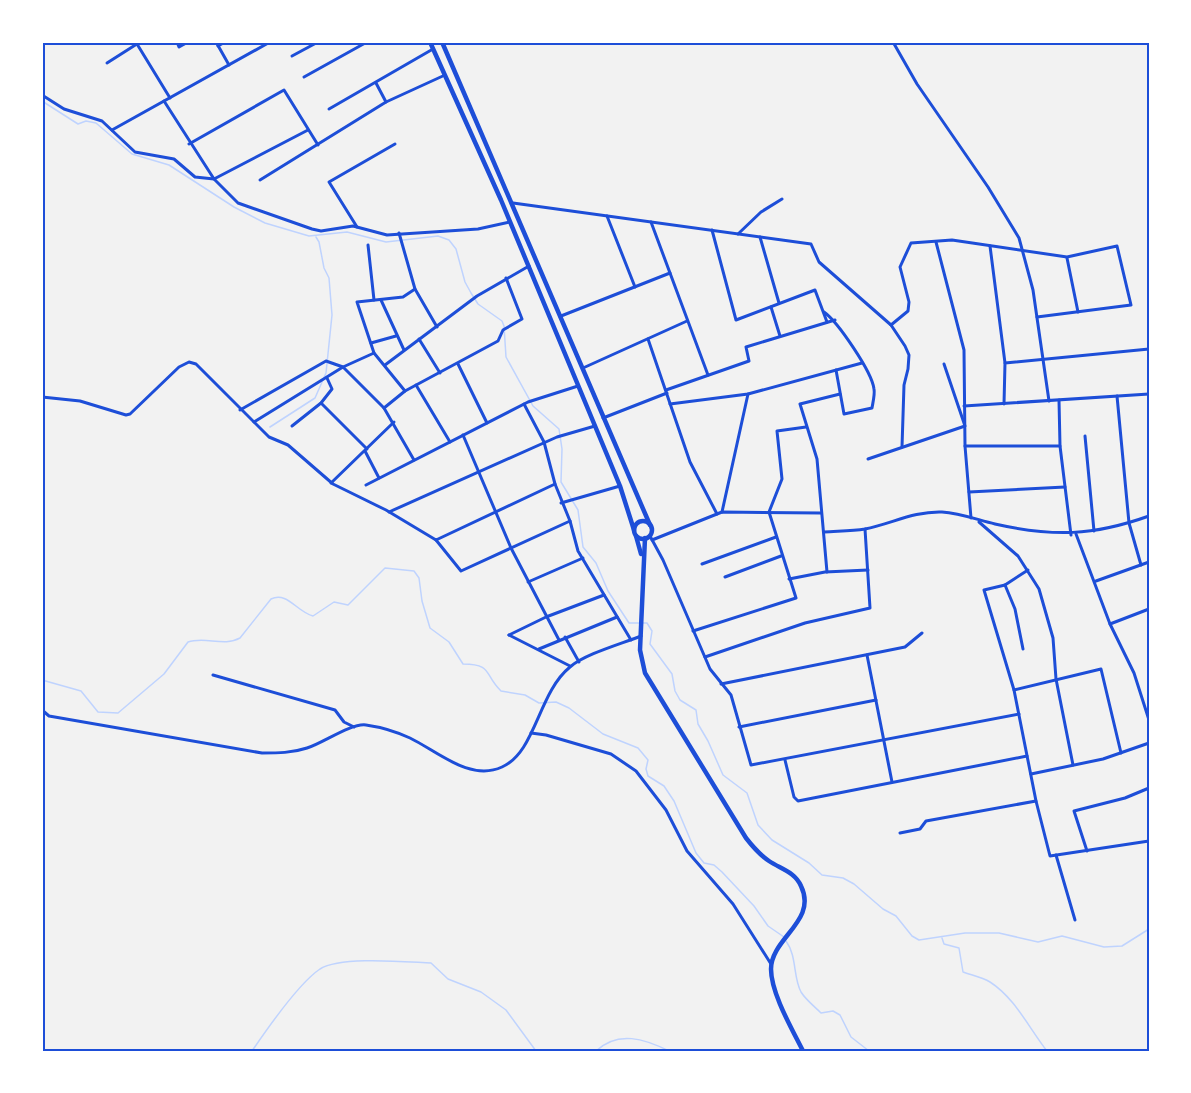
<svg xmlns="http://www.w3.org/2000/svg" width="1191" height="1093" font-family="Poppins,sans-serif">
<style>
.lines{fill:none;stroke-linecap:round;stroke-linejoin:round}
.stream{stroke:#bfd3fe;stroke-width:1.5}
.minor{stroke:#1d4ed8;stroke-width:3}
.secondary{stroke:#1d4ed8;stroke-width:4.5}
.neatline{fill:none;stroke:#1d4ed8;stroke-width:2}
</style>
<rect width="100%" height="100%" fill="#f2f2f2"/>
<g class="lines">
<g class="stream">
<polyline points="42,101 78,124 86,121 96,123 132,154 169,165 234,207 265,223 309,236 347,232 386,242 438,236 449,240 456,249 465,282 471,293 478,304 502,321 504,326 506,357 533,406 559,429 562,449 561,482 578,510 583,547 596,563 608,591 629,623 647,623 652,631 650,644 672,674 675,691 680,700 696,710 698,724 708,741 723,775 747,793 758,825 772,840 809,863 822,875 843,878 854,884 883,909 896,916 912,936 919,940 965,933 999,933 1038,942 1062,936 1104,947 1122,946 1149,929"/>
<polyline points="270,427 315,398 326,373 332,315 329,278 324,268 319,242 316,237"/>
<path d="M 42,680 L 81,691 L 98,712 L 118,713 L 164,674 L 188,642 C 205,636 224,647 240,638 L 271,599 C 287,591 297,612 313,616 L 334,602 L 348,605 L 385,568 L 414,571 L 419,578 L 422,601 L 430,628 L 449,642 L 463,664 C 493,664 484,675 501,691 L 525,695 L 539,703 L 556,702 L 569,708 L 603,734 L 638,748 L 648,760 L 646,769 L 648,776 L 664,786 L 674,801 L 696,853 L 704,863 L 714,865 L 722,872 L 754,906 L 768,926 L 784,937"/>
<path d="M 942,938 L 944,944 L 959,948 L 963,972 C 971,975 982,977 990,982 C 1015,998 1029,1028 1047,1051"/>
<path d="M 786,941 C 797,956 793,977 801,992 C 806,1000 814,1006 821,1013 L 833,1011 L 840,1015 L 851,1037 L 869,1051"/>
<path d="M 252,1051 C 267,1029 299,983 320,969 C 341,956 406,962 431,963 L 448,979 L 481,992 L 506,1010 L 536,1051"/>
<path d="M 596,1051 C 618,1030 645,1039 669,1051"/>
</g>
<g class="minor">
<polyline points="177,42 179,47 188,42"/>
<polyline points="216,42 229,65"/>
<polyline points="893,42 917,84 988,187 1019,238 1033,290 1049,401"/>
<polyline points="137,44 170,98"/>
<polyline points="218,46 225,42"/>
<polyline points="292,56 318,42"/>
<polyline points="107,63 140,42"/>
<polyline points="304,77 367,42"/>
<polyline points="376,83 386,102"/>
<polyline points="42,95 64,109 102,121 135,152 174,159 195,177 214,179 238,203 312,229 321,231 353,226 387,235 478,229 510,222"/>
<polyline points="164,101 214,179 308,130"/>
<polyline points="329,109 433,49"/>
<polyline points="112,130 270,42"/>
<polyline points="189,144 284,90 318,145"/>
<polyline points="260,180 386,102 445,75"/>
<polyline points="513,203 811,244 819,262 891,325 905,346 909,355 908,369 904,385 902,447"/>
<polyline points="607,216 635,287"/>
<polyline points="651,222 708,375"/>
<polyline points="357,227 329,182 395,144"/>
<polyline points="712,230 736,320 815,290 827,322"/>
<polyline points="399,233 415,289 437,327"/>
<polyline points="738,234 761,212 782,199"/>
<polyline points="760,237 779,303"/>
<polyline points="936,242 964,350 965,446 971,518"/>
<polyline points="368,245 374,300"/>
<polyline points="990,246 1005,363"/>
<polyline points="1067,258 1078,312"/>
<polyline points="381,300 404,350"/>
<polyline points="771,307 780,336"/>
<path d="M 824,312 C 838,322 872,372 874,389 C 875,394 873,402 872,408 L 844,414 L 836,370"/>
<polyline points="561,316 670,273"/>
<polyline points="891,325 908,311 909,302 900,267 911,243 952,240 1067,257 1117,246 1131,305 1037,317"/>
<polyline points="419,339 440,373"/>
<polyline points="648,339 690,462 717,514"/>
<polyline points="371,343 396,336"/>
<polyline points="458,364 487,423"/>
<polyline points="385,365 477,296 529,266"/>
<polyline points="583,368 687,321"/>
<polyline points="416,385 450,442"/>
<polyline points="666,390 749,361 746,347 835,320"/>
<polyline points="405,391 374,353 357,302 403,297 415,289"/>
<polyline points="1117,396 1129,523 1141,565"/>
<polyline points="42,397 80,401 126,415 130,414 179,367 189,362 196,364 269,437 288,445 333,484 386,510 436,540 555,484"/>
<polyline points="1059,400 1060,446 1071,535"/>
<polyline points="321,403 367,449"/>
<polyline points="524,404 544,442 555,484 570,521 578,551 631,640"/>
<polyline points="670,404 748,394 862,363"/>
<polyline points="1004,404 1005,363 1149,349"/>
<polyline points="964,406 1149,394"/>
<polyline points="384,408 405,391 498,341 503,330 522,319 506,278"/>
<polyline points="240,410 326,361 343,367 374,353"/>
<polyline points="603,418 667,393"/>
<polyline points="254,422 343,367 384,408 414,460"/>
<polyline points="292,426 321,403 332,389 327,378"/>
<polyline points="463,435 511,548 559,640"/>
<polyline points="1085,436 1094,531"/>
<polyline points="965,446 1060,446"/>
<polyline points="365,451 379,478"/>
<polyline points="868,459 965,426 944,364"/>
<polyline points="331,483 394,422"/>
<polyline points="366,485 528,402 578,386"/>
<polyline points="969,492 1065,487"/>
<polyline points="561,503 620,486"/>
<polyline points="389,512 557,437 595,426"/>
<polyline points="722,512 748,394"/>
<polyline points="979,522 1018,556 1039,589 1053,638 1056,679 1073,765"/>
<path d="M 824,532 C 838,531 852,531 865,529 C 891,524 914,511 942,512 C 960,513 978,520 995,524 C 1053,537 1093,536 1149,516"/>
<polyline points="1076,534 1110,624 1134,673 1149,720"/>
<polyline points="650,536 663,560 710,669 731,695 751,765 1019,714"/>
<polyline points="436,540 461,571 570,521"/>
<polyline points="652,540 722,512 821,513"/>
<polyline points="702,564 776,537"/>
<polyline points="1028,570 1005,585 984,590 1014,690 1036,801 1050,856 1149,841"/>
<polyline points="827,572 817,459 800,404 840,394"/>
<polyline points="725,577 781,556"/>
<polyline points="789,579 825,572 868,570"/>
<polyline points="1096,581 1149,562"/>
<polyline points="528,582 583,558"/>
<polyline points="1005,585 1015,609 1023,649"/>
<polyline points="1110,624 1149,609"/>
<polyline points="693,631 796,598 769,512 782,479 777,431 806,427"/>
<polyline points="509,635 546,617 604,595"/>
<polyline points="509,635 570,666"/>
<polyline points="565,637 579,662"/>
<polyline points="539,649 617,617"/>
<polyline points="867,655 892,782"/>
<polyline points="705,657 805,623 870,608 865,529"/>
<polyline points="213,675 335,710 344,722 354,727"/>
<polyline points="721,684 905,647 922,633"/>
<polyline points="1014,690 1101,669 1121,753"/>
<path d="M 42,710 L 49,716 L 262,753 C 278,753 292,753 307,748 C 323,743 351,723 366,725 C 380,727 397,732 410,738 C 437,751 470,782 502,767 C 536,752 538,693 570,667 C 585,654 621,644 641,636"/>
<polyline points="739,727 876,700"/>
<polyline points="531,733 546,735 611,754 636,771 666,810 687,851 733,904 771,964"/>
<polyline points="785,760 794,797 798,801 1027,756"/>
<polyline points="1031,774 1103,759 1149,743"/>
<polyline points="900,833 920,829 926,821 1036,801"/>
<polyline points="1087,851 1074,811 1125,798 1149,788"/>
<polyline points="1056,855 1075,920"/>
</g>
<g class="secondary">
<polyline points="430,42 501,200 620,486 634,530"/>
<polyline points="442,42 650,525"/>
<circle cx="643" cy="530" r="9"/>
<polyline points="636,536 641,554"/>
<path d="M 645,538 L 640,650 L 645,673 L 746,838 C 753,847 760,855 769,861 C 781,869 795,872 801,886 C 818,921 771,938 771,969 C 771,993 792,1029 803,1051"/>
</g>
</g>
<rect width="1191" height="1093" fill="none" stroke="#ffffff" stroke-width="87"/>
<rect x="44" y="44" width="1104" height="1006" class="neatline"/>
</svg>
